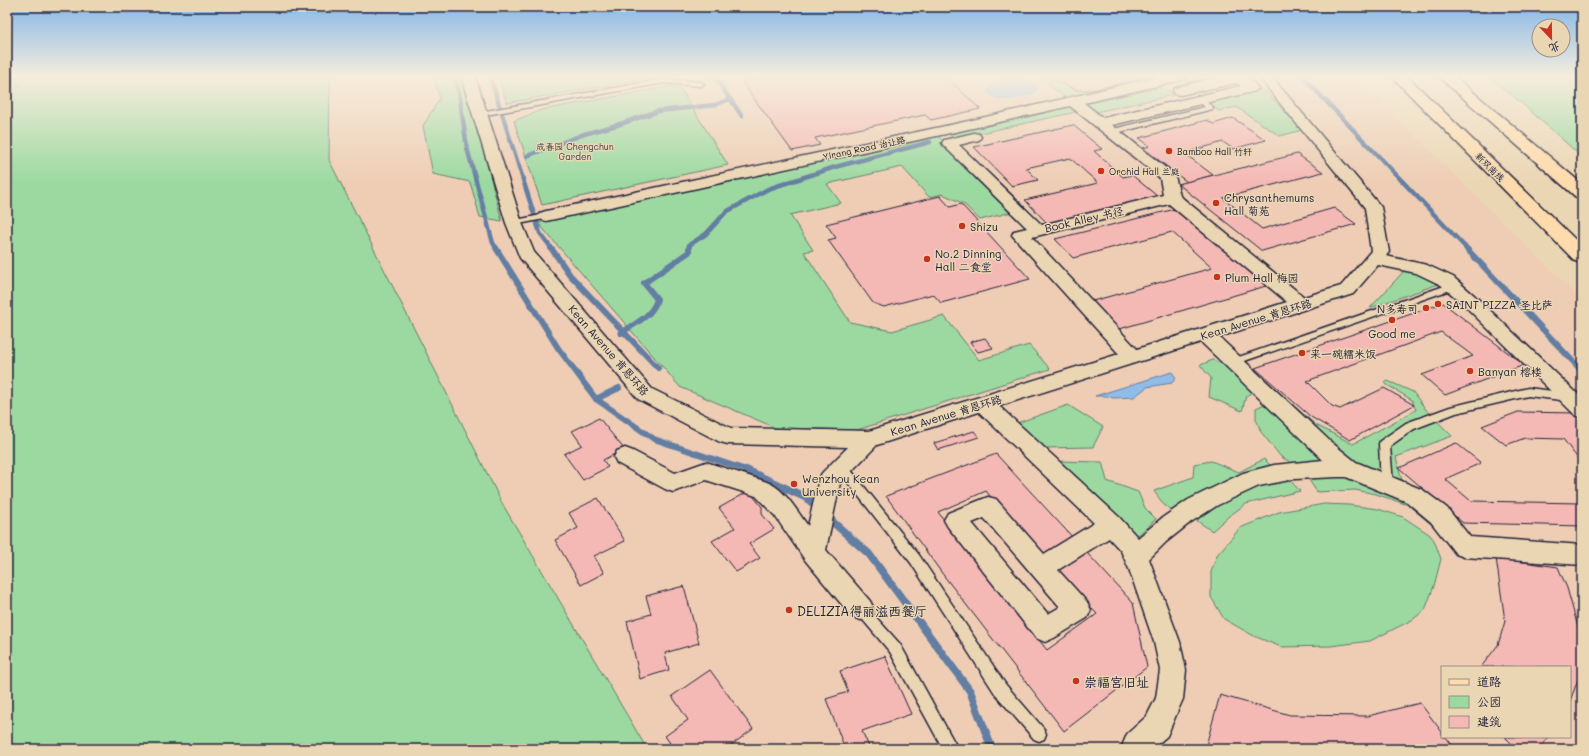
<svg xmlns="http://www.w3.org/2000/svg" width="1589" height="756" font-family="Mali,'LXGW WenKai TC',sans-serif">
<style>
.built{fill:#eecdb4;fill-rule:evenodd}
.green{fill:#9cd9a1;stroke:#5f7e6e}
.water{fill:#90bce9;stroke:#647ea3}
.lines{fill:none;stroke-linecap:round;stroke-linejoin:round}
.stream-far2{stroke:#647ea3;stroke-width:4.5}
.stream-far1{stroke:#647ea3;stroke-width:6}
.stream{stroke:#647ea3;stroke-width:8}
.river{fill:#90bce9;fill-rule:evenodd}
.building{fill:#f5b9b5;stroke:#22223b;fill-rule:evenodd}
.service-casing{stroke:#22223b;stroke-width:3}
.minor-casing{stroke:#22223b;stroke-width:3}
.primary-casing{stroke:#22223b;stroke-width:3}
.service{fill:#ebd6b4;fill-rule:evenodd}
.minor{fill:#ebd6b4;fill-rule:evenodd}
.primary{fill:#fedbac;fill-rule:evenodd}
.poi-dot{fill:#c8321e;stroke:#ebd6b4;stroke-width:1.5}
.labels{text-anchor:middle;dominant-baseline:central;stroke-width:3;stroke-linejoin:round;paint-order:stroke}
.far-park-label{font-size:9px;fill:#3a474f;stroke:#ebd6b4}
.far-street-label{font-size:9px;fill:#22223b;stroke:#ebd6b4}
.far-poi-label{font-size:9px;fill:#22223b;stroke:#ebd6b4;text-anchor:start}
.poi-label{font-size:11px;fill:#22223b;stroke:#ebd6b4;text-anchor:start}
.street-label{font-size:11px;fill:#22223b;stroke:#ebd6b4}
.near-poi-label{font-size:13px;fill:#22223b;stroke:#ebd6b4;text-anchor:start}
</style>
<rect width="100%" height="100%" fill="#ebd6b4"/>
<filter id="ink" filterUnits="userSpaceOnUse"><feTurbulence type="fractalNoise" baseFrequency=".025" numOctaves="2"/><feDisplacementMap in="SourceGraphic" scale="8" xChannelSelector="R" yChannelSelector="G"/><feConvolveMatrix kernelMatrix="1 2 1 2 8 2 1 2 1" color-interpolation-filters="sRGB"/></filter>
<g filter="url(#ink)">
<path class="built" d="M 7,76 L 1354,76 L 1582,300 L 1582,749 L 7,749 ZM 1442,667 L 1570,667 L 1570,737 L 1442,737 Z"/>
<g class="green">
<polygon points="7,76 330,76 329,160 503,505 647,749 7,749 7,92 21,85 7,84"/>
<polygon points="433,76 464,76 502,221 480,217 470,182 433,174 423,126 440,98"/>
<polygon points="498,76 659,76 507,103"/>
<polygon points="1038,76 1044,76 1077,90 1092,90 1152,76 1169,76 1067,99"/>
<polygon points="1487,76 1582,76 1582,157 1518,100"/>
<polygon points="678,85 728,165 542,205 514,121 541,110"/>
<polygon points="1163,87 1174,95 1096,112 1086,104"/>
<polygon points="1263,89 1302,130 1280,136 1236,107 1219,111 1207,102"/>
<polygon points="1070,107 1076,112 954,139 949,134"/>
<polygon points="938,136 1012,212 980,220 964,204 943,194 929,197 902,167 827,184 841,203 790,215 813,250 804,252 850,322 892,331 944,316 979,360 1029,345 1050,369 857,430 776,428 680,387 538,223"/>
<polygon points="1408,266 1447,281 1370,308 1404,271"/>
<polygon points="1213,360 1228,367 1254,391 1246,396 1242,411 1209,397 1211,378 1200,365"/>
<polygon points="1252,370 1316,425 1353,444 1416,410 1412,400 1384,383 1388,381 1413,392 1427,411 1452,436 1396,457 1402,481 1353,462 1328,445"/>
<polygon points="1269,402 1331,462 1292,463 1281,457 1261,432 1256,419 1256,408"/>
<polygon points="1068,405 1103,427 1093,447 1045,448 1017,423"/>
<polygon points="1264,459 1272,467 1225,482 1173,511 1164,505 1154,491 1193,477 1194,464 1211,461 1239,472"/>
<polygon points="1055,461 1102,462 1107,481 1138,492 1145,508 1156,519 1137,536"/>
<polygon points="1354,475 1408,499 1451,541 1408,505 1376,494 1355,490 1317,492 1307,477"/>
<polygon points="1288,478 1300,491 1246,504 1229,516 1212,531 1197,521 1205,510 1243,489"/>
<polygon points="1324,504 1349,505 1378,509 1403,517 1429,534 1434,540 1441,559 1434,586 1425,610 1412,620 1370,641 1331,646 1281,647 1254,636 1224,619 1211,597 1211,572 1217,555 1240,528 1279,512"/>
</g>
<polygon class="water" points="1172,372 1176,378 1172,383 1147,387 1134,397 1113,398 1108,396 1095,396"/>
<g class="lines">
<g class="stream-far2">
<polyline points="454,76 459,92 467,148 493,243 497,249"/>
<polyline points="490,76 540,233 552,249"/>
<polyline points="714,76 742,116"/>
<polyline points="1302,76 1467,249"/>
<polyline points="527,156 584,134 617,125 658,111 715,105 730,99"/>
<polyline points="689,249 689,245 706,234 726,212 768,189 835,167 930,142"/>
</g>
<g class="stream-far1">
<polyline points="496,248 558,348 596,399"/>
<polyline points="551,248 570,275 658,368"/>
<polyline points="1466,248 1582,371"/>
<path d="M 621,333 C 634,324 653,316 657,299 L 644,283 L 689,252 L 689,248"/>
<polyline points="619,388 596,399 654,439 749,471"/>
</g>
<g class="stream">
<polyline points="746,470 807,498 819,509"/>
<polyline points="826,516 869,554 970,691 992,749"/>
</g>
<path class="river" d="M 1000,76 L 1024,76 L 1025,82 L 1034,84 L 1038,89 L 1034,94 C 1018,98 998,107 987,91 L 991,86 L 1002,81 Z"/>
</g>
<g class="building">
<polygon points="774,76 945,76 980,109 931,120 925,115 815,138 820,145 792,151 742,82"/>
<polygon points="1044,76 1152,76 1092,90 1077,90"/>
<polygon points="1216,76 1232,76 1182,88 1177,85"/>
<polygon points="1233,118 1266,140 1233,149 1223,142 1184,153 1213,175 1187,182 1143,148 1150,146 1139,138 1207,120 1213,124"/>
<polygon points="1073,125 1102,149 1094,151 1123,177 1132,175 1157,196 1047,223 1025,200 1098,183 1070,158 1026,168 1038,180 1012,186 974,147"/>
<polygon points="1297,154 1323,172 1223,198 1262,229 1334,208 1356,224 1262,251 1178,184"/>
<polygon points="940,196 950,207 961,204 1030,279 941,303 933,294 884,307 873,303 828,240 836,238 826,224"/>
<polygon points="1175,209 1266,286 1116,330 1089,302 1212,268 1172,232 1073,258 1055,239"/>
<polygon points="1443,303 1524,365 1445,395 1422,375 1473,356 1441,332 1307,381 1332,406 1340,409 1384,388 1414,405 1350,440 1311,417 1255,368"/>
<polygon points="985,338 993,348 978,352 970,342"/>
<polygon points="1518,412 1578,413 1582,419 1582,464 1563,439 1525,438 1506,445 1482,426"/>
<polygon points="599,418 624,449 603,460 608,467 583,480 564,454 582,445 572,431"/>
<polygon points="974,431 979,437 938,450 934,443"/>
<polygon points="1456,443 1481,463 1445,479 1471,501 1582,503 1582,526 1463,523 1399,468"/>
<path d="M 996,454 L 1133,603 L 1147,667 L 1064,731 L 944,576 L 886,496 ZM 986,491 L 1023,536 L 1097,614 L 1047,650 L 974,559 L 938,512 Z"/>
<polygon points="749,491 762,507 762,514 774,529 749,544 760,558 736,572 712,541 735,528 719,508"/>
<polygon points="598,498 625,541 594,556 604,573 581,585 555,540 578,528 569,513"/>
<polygon points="1496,558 1558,567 1567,588 1581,638 1582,669 1570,701 1570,667 1481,667 1498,645 1505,621"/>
<polygon points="684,586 699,643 665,653 669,670 640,679 627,621 651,614 646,596"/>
<polygon points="885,656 911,714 862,731 870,749 845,749 826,699 848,692 840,671"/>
<polygon points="710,670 753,729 726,749 674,749 665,736 688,720 672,696"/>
<polygon points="1220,695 1290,715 1368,716 1420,703 1442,732 1442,737 1446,737 1455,749 1205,749"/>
<polygon points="1505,737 1549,737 1539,749 1517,749"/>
</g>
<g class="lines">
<g class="service-casing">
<g id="service">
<polygon points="664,79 701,82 704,84 701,86 664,83 480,116 476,114 480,112"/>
<polygon points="1200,98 1213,107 1213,109 1112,134 1108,132 1109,130 1205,107 1197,100"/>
<polygon points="546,214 550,216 549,218 514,225 510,223 511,221"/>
<polygon points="1453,283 1456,284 1457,286 1456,288 1236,364 1233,365 1228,362 1230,360"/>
<polygon points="1528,388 1569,393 1573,394 1574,397 1573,400 1569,401 1528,396 1456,413 1414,429 1390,446 1393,484 1391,487 1387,488 1383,487 1381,484 1379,444 1380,441 1406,423 1450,407"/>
<polygon points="842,463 846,464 919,555 1006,685 1044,729 1046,734 1044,739 1039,741 1034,739 996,695 911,563 838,470 837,467 838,464"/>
<polygon points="861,603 865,605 900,644 958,749 943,749 890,652 857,613 855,609 857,605"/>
</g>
</g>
<g class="minor-casing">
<path id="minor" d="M 461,76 L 475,76 L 522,223 L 534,252 L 652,389 L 731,428 L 869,431 L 1119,354 L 1012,235 L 1014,231 L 1027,228 L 944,146 L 942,143 L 944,140 L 974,133 L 979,134 L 981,137 L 979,140 L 959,145 L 1042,225 L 1163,195 L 1160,178 L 1070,106 L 964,130 L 546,221 L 540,219 L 538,216 L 540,213 L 546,211 L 964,122 L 1162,76 L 1187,76 L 1186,79 L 1084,103 L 1103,118 L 1241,86 L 1236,83 L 1180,95 L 1175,94 L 1173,91 L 1175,88 C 1194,83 1224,73 1243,76 C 1248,77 1255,84 1258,88 L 1256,91 L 1112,125 L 1172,173 L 1175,176 L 1180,196 L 1304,297 L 1341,286 L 1371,251 L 1365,208 L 1258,76 L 1271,76 L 1381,207 L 1389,252 L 1386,256 L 1427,265 L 1453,277 L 1475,296 L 1582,398 L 1582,418 L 1575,415 L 1463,304 L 1441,285 L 1416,273 L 1378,265 L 1353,294 L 1219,337 L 1331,442 L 1356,462 L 1423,490 L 1447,508 L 1470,537 L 1582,545 L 1582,565 L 1464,557 L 1456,554 L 1431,522 L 1407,502 L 1346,477 L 1337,477 L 1295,479 L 1259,486 L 1218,505 L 1191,522 L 1166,542 L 1149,559 L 1180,642 L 1186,670 L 1183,699 L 1179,708 L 1167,736 L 1152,749 L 1121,749 L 1127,734 L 1147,716 L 1156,698 L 1160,670 L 1154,642 L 1129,569 L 1121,551 L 1109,538 L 1058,570 L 1087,602 L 1091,610 L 1087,618 L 1054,638 L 1045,642 L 1036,638 L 948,527 L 944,520 L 948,513 L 988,497 L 996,499 L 1044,554 L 1094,523 L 979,412 L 877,445 L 840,483 L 826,550 L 870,601 L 874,609 L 870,617 L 861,620 L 852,617 L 805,560 L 775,516 L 756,496 L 706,480 L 673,492 L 665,489 L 617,463 L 614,457 L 617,451 L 625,448 L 633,451 L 675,473 L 706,462 L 764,481 C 784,487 796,510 808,526 L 819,479 L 822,473 L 848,447 L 728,444 L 720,442 L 638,399 L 520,258 L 506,223 ZM 1169,204 L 1287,302 L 1137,349 L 1032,237 ZM 1201,342 L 1323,460 L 1274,465 L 1243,473 L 1188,500 L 1162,518 L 1138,538 L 1119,517 L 999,406 ZM 984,518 L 1060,607 L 1048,614 L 972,523 Z"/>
</g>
<g class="primary-casing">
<g id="primary">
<polygon points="1391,76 1407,76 1582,246 1582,263 1575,261"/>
<polygon points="1438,76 1454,76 1582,184 1582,198 1576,197"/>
</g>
</g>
<use href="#service" class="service"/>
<use href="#minor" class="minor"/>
<use href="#primary" class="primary"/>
</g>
</g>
<linearGradient id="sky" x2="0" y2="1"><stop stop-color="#85b7e8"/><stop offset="0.42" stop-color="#f6eddd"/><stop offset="1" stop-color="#f6eddd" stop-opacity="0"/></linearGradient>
<rect width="1589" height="182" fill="url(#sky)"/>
<g class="poi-dot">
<circle cx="1169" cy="151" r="4"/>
<circle cx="1101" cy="171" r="4"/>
<circle cx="1216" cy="203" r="4"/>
<circle cx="962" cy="226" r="4"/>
<circle cx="927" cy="259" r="4"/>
<circle cx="1217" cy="277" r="4"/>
<circle cx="1438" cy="304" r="4"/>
<circle cx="1426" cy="308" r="4"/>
<circle cx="1392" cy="320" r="4"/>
<circle cx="1302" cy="353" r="4"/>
<circle cx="1470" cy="371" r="4"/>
<circle cx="794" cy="484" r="4"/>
<circle cx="789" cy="610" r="4"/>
<circle cx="1076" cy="681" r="4"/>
</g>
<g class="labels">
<g class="far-park-label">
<text x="575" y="146">成春园 Chengchun<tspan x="575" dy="10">Garden</tspan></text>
</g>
<g class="far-street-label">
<text transform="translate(864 148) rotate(-12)">Yirang Road 诒让路</text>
<text transform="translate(1490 167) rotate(45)">新双南线</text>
</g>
<g class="far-poi-label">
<text x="1177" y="151">Bamboo Hall 竹轩</text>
<text x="1109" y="171">Orchid Hall 兰庭</text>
</g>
<g class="poi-label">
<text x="1224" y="197">Chrysanthemums<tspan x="1224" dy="13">Hall 菊苑</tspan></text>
<text x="970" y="226">Shizu</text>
<text x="935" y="253">No.2 Dinning<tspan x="935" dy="13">Hall 二食堂</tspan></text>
<text x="1225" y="277">Plum Hall 梅园</text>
<text x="1446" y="304">SAINT PIZZA 圣比萨</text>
<text x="1418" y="308" text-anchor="end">N多寿司</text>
<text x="1392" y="333" text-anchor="middle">Good me</text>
<text x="1310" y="353">来一碗糯米饭</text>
<text x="1478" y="371">Banyan 榕楼</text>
<text x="802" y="478">Wenzhou Kean<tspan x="802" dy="13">University</tspan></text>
</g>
<g class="street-label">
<text transform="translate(1084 219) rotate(-13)">Book Alley 书径</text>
<text transform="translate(1256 319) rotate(-17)">Kean Avenue 肯恩环路</text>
<text transform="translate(609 350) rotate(49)">Kean Avenue 肯恩环路</text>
<text transform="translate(946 415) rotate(-17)">Kean Avenue 肯恩环路</text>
</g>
<g class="near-poi-label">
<text x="797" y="610">DELIZIA得丽滋西餐厅</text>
<text x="1084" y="681">崇福宫旧址</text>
</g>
</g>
<rect width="1589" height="756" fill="none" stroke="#ebd6b4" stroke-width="24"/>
<rect x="12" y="12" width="1565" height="732" fill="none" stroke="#22223b" stroke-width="1.5" filter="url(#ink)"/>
<rect x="1441" y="666" width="130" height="72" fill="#ebd6b4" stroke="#9b8e84"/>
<rect x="1449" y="679" width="20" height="6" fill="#fedbac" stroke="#9b8e84"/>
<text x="1477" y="686" font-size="12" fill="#22223b">道路</text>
<rect x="1449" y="696" width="20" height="12" fill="#9cd9a1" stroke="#9b8e84"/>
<text x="1477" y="706" font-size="12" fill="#22223b">公园</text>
<rect x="1449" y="716" width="20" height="12" fill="#f5b9b5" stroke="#9b8e84"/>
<text x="1477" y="726" font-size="12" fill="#22223b">建筑</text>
<g transform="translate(1551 38) rotate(158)"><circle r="19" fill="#ebd6b4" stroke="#9b8e84"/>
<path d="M0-3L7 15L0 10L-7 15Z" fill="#c8321e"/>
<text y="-6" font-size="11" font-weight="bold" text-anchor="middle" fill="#22223b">北</text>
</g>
</svg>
